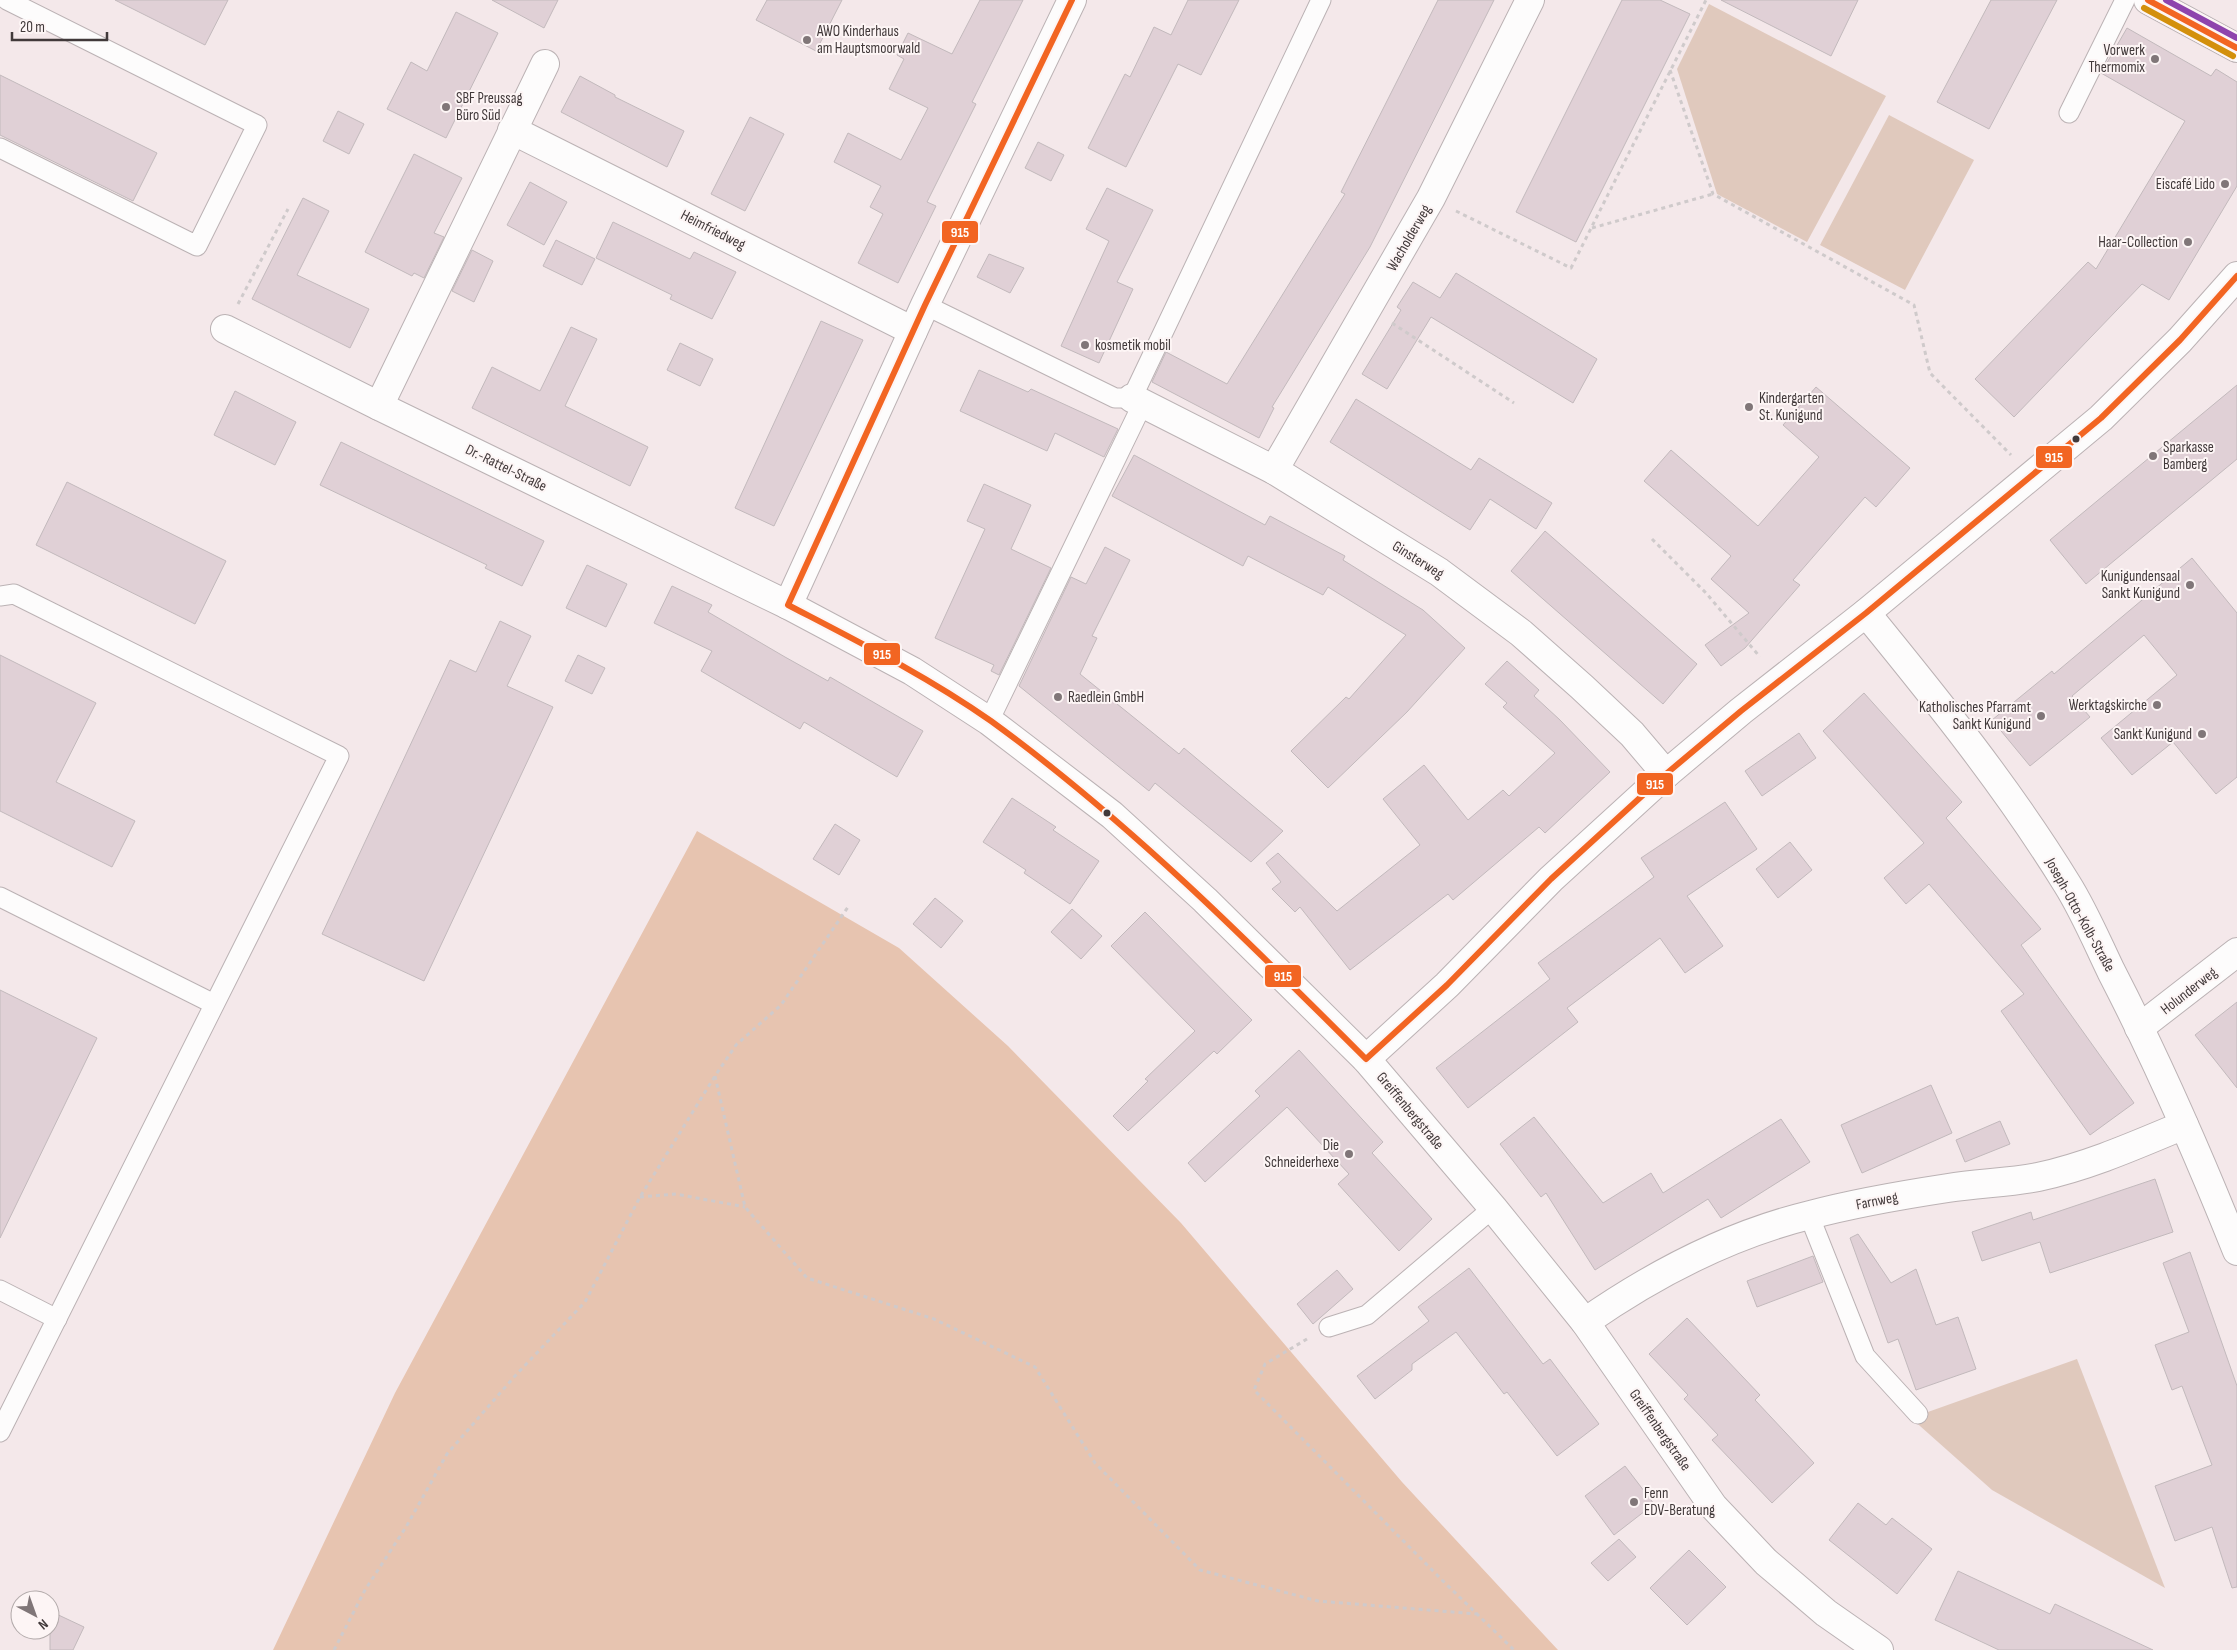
<svg xmlns="http://www.w3.org/2000/svg" width="2237" height="1650" font-family="'Sofia Sans Condensed',sans-serif">
<style>
.green{fill:#e0c9bd}
.forest{fill:#e7c4b0}
.building{fill:#e0d0d6;stroke:#c2b9bc}
.lines{fill:none;stroke-linecap:round;stroke-linejoin:round}
.service-casing{stroke:#bbb2b4;stroke-width:21}
.minor-casing{stroke:#bbb2b4;stroke-width:30}
.path{stroke:#cfcacb;stroke-width:3;stroke-dasharray:4 4;stroke-linecap:butt}
.service{stroke:#fdfcfc;stroke-width:19}
.minor{stroke:#fdfcfc;stroke-width:28}
.bus-1-casing{stroke:#fdf5f5;stroke-width:10}
.bus-2-casing{stroke:#fdf5f5;stroke-width:10}
.bus-3-casing{stroke:#fdf5f5;stroke-width:10}
.bus-1{stroke:#f26522;stroke-width:6}
.bus-2{stroke:#d3900c;stroke-width:6}
.bus-3{stroke:#8e44ad;stroke-width:6}
.poi-dot{fill:#807678;stroke:#fdf5f5;stroke-width:2}
.bus-dot{fill:#41393a;stroke:#fdf5f5;stroke-width:2}
.labels{text-anchor:middle;dominant-baseline:central;stroke-width:4;stroke-linejoin:round;paint-order:stroke}
.poi-label{font-size:15px;fill:#41393a;stroke:#fdf5f5;text-anchor:end}
.street-label{font-size:15px;fill:#41393a;stroke:#fdf5f5}
.line-badge{stroke:#fdf5f5;stroke-width:2}
.badge-label{font-size:14px;text-anchor:middle;font-weight:bold;fill:#fff}
</style>
<rect width="100%" height="100%" fill="#f4e8ea"/>
<g class="green">
<polygon points="1709,4 1886,96 1807,242 1717,194 1677,69"/>
<polygon points="1889,115 1974,160 1905,290 1820,245"/>
<polygon points="2077,1359 2165,1588 1992,1490 1911,1418"/>
</g>
<polygon class="forest" points="697,831 899,948 1008,1046 1181,1223 1402,1482 1558,1650 273,1650 395,1393"/>
<g class="building">
<polygon points="115,0 228,0 205,45"/>
<polygon points="492,0 558,0 544,28"/>
<polygon points="767,0 842,0 816,51 756,20"/>
<polygon points="980,0 1023,0 972,102 976,104 927,202 936,206 898,283 858,263 883,214 870,207 881,186 834,162 848,133 901,160 928,108 889,89 904,59 897,55 908,33 952,54"/>
<polygon points="1188,0 1239,0 1201,75 1178,64 1126,167 1088,148 1125,74 1130,77 1154,27 1171,35"/>
<polygon points="1438,0 1494,0 1370,247 1272,407 1274,408 1259,438 1152,382 1166,352 1227,384 1345,194 1341,192"/>
<polygon points="1622,0 1660,0 1690,14 1576,242 1516,212"/>
<polygon points="1721,0 1858,0 1831,56"/>
<polygon points="1991,0 2057,0 1989,129 1937,102"/>
<polygon points="456,12 498,33 446,138 387,109 411,62 427,71"/>
<polygon points="2127,28 2211,76 2216,69 2237,82 2237,186 2169,300 2142,284 2014,417 1975,379 2088,262 2096,269 2185,121 2101,73"/>
<polygon points="0,75 157,153 133,201 0,135"/>
<polygon points="580,76 615,95 615,97 684,131 667,167 561,112"/>
<polygon points="338,111 364,124 349,154 323,141"/>
<polygon points="750,117 784,134 745,211 711,194"/>
<polygon points="1038,142 1064,155 1051,181 1025,168"/>
<polygon points="414,154 462,178 434,233 444,237 424,278 414,273 412,276 365,252"/>
<polygon points="530,182 567,202 544,245 507,225"/>
<polygon points="1107,188 1153,210 1117,282 1133,289 1099,363 1061,346 1109,241 1086,229"/>
<polygon points="303,198 329,211 297,275 369,309 350,348 252,299"/>
<polygon points="613,222 690,259 694,252 736,272 712,319 670,299 672,295 596,258"/>
<polygon points="556,240 595,259 582,285 543,266"/>
<polygon points="472,250 493,261 474,302 452,291"/>
<polygon points="989,254 1024,268 1010,293 977,277"/>
<polygon points="1456,273 1597,359 1573,403 1431,317 1387,389 1362,374 1401,310 1397,307 1413,282 1440,298"/>
<polygon points="821,321 863,340 774,526 735,508"/>
<polygon points="571,327 597,339 565,406 648,447 630,486 472,408 492,367 540,391"/>
<polygon points="680,343 713,359 700,386 667,370"/>
<polygon points="979,370 1028,392 1031,389 1118,429 1104,457 1055,433 1047,451 960,411"/>
<polygon points="2237,385 2237,459 2086,584 2050,540"/>
<polygon points="1816,387 1910,468 1876,507 1865,497 1793,580 1800,585 1745,648 1721,666 1705,645 1749,613 1711,579 1731,556 1644,481 1671,450 1758,526 1819,457 1783,425"/>
<polygon points="235,391 296,422 275,465 214,435"/>
<polygon points="1356,399 1471,470 1479,458 1552,503 1536,529 1490,499 1470,530 1330,442"/>
<polygon points="341,442 544,541 522,586 485,568 487,565 320,485"/>
<polygon points="1134,455 1265,525 1270,516 1345,556 1343,560 1423,610 1465,648 1407,712 1328,788 1291,751 1346,697 1349,699 1406,635 1328,587 1323,595 1248,556 1243,566 1112,496"/>
<polygon points="67,482 226,561 195,624 36,545"/>
<polygon points="984,484 1031,505 1011,549 1051,568 999,675 991,671 994,665 935,638 985,529 967,521"/>
<polygon points="1545,531 1697,664 1663,704 1511,571"/>
<polygon points="1105,547 1130,560 1092,636 1097,638 1080,674 1179,754 1184,748 1283,831 1251,862 1155,783 1149,791 1019,686 1071,577 1086,584"/>
<polygon points="2192,558 2237,613 2237,777 2216,794 2173,742 2132,775 2101,738 2177,675 2144,635 2072,696 2090,717 2030,766 1992,720 2052,671 2054,674"/>
<polygon points="587,565 627,584 606,627 566,608"/>
<polygon points="672,586 712,605 708,612 785,657 828,681 830,677 923,731 897,777 804,722 800,729 701,671 712,651 654,623"/>
<polygon points="500,621 531,636 507,686 553,707 424,981 322,934 450,660 476,672"/>
<polygon points="0,655 96,703 56,782 135,821 112,867 0,811"/>
<polygon points="578,655 605,668 592,694 565,681"/>
<polygon points="1507,661 1539,690 1534,696 1560,720 1610,772 1545,833 1539,827 1453,900 1448,894 1350,970 1300,907 1295,912 1272,889 1281,882 1266,863 1278,853 1337,911 1420,845 1383,799 1424,765 1468,820 1503,790 1509,796 1555,753 1503,707 1507,703 1485,684"/>
<polygon points="1864,693 1962,802 1946,818 2041,929 2021,945 2134,1103 2090,1135 2001,1011 2024,994 1929,884 1906,904 1884,878 1924,843 1823,731"/>
<polygon points="1799,733 1816,758 1762,796 1745,771"/>
<polygon points="1012,798 1056,827 1053,830 1099,861 1070,904 1024,873 1026,870 983,842"/>
<polygon points="1725,802 1757,849 1687,896 1723,946 1685,973 1660,938 1567,1008 1578,1022 1468,1108 1436,1068 1550,979 1538,963 1654,877 1641,858"/>
<polygon points="835,824 860,840 839,875 813,859"/>
<polygon points="1790,842 1812,870 1778,898 1756,869"/>
<polygon points="935,898 963,921 941,948 913,924"/>
<polygon points="1072,909 1102,936 1081,959 1051,932"/>
<polygon points="1145,912 1252,1020 1217,1054 1214,1051 1128,1131 1113,1116 1148,1081 1145,1079 1195,1031 1111,946"/>
<polygon points="0,990 97,1038 0,1238"/>
<polygon points="2237,1002 2237,1088 2195,1035"/>
<polygon points="1299,1050 1383,1142 1372,1153 1432,1219 1399,1251 1338,1184 1349,1174 1287,1107 1205,1182 1188,1163 1260,1096 1255,1091"/>
<polygon points="1931,1085 1952,1133 1862,1173 1841,1125"/>
<polygon points="1534,1117 1603,1203 1651,1173 1663,1193 1781,1119 1810,1162 1721,1218 1708,1199 1595,1270 1546,1193 1541,1197 1500,1144"/>
<polygon points="2000,1121 2010,1144 1965,1162 1956,1140"/>
<polygon points="2155,1179 2173,1232 2050,1273 2040,1242 1982,1261 1972,1232 2031,1212 2033,1220"/>
<polygon points="1858,1234 1891,1283 1916,1269 1936,1325 1958,1317 1976,1369 1916,1390 1898,1339 1888,1343 1850,1238"/>
<polygon points="2190,1252 2237,1386 2237,1587 2232,1588 2212,1527 2175,1541 2155,1486 2212,1465 2182,1386 2172,1390 2155,1345 2189,1332 2163,1263"/>
<polygon points="1813,1256 1823,1282 1757,1307 1747,1281"/>
<polygon points="1469,1268 1543,1364 1550,1359 1599,1424 1557,1456 1507,1392 1504,1394 1456,1332 1412,1364 1412,1370 1375,1399 1357,1376 1429,1321 1418,1307"/>
<polygon points="1337,1270 1353,1289 1313,1324 1297,1304"/>
<polygon points="1687,1318 1760,1395 1755,1400 1814,1463 1772,1503 1712,1440 1718,1435 1684,1399 1688,1395 1649,1354"/>
<polygon points="1625,1466 1654,1504 1614,1535 1585,1496"/>
<polygon points="1858,1503 1886,1525 1892,1518 1932,1549 1897,1594 1829,1540"/>
<polygon points="1619,1539 1636,1557 1608,1581 1591,1563"/>
<polygon points="1689,1550 1726,1587 1687,1625 1650,1588"/>
<polygon points="1958,1571 2050,1614 2055,1604 2153,1650 1999,1650 1935,1620"/>
<polygon points="50,1611 84,1627 73,1650 50,1650"/>
</g>
<g class="lines">
<g class="service-casing">
<g id="service">
<polyline points="2069,113 2125,0"/>
<polyline points="0,148 197,246 257,125 7,0"/>
<polyline points="925,305 1115,398 1132,398 1321,0"/>
<polyline points="0,596 14,594 339,756 0,1432"/>
<polyline points="989,721 1143,403"/>
<polyline points="0,897 214,1004"/>
<polyline points="1809,1215 1865,1356 1918,1414"/>
<polyline points="0,1290 57,1319"/>
<polyline points="1329,1327 1367,1315 1493,1208"/>
</g>
</g>
<g class="minor-casing">
<g id="minor">
<polyline points="2148,0 2237,48"/>
<polyline points="512,130 913,331"/>
<polyline points="225,329 379,406 788,605 912,671 989,721 1112,815 1205,900 1366,1059 1493,1208 1585,1322 1713,1506 1766,1562 1826,1613 1879,1650"/>
<polyline points="1132,398 1274,470 1439,572 1521,633 1582,687 1632,734 1666,774"/>
<polyline points="379,406 545,64"/>
<polyline points="1274,470 1431,198 1530,0"/>
<polyline points="788,605 925,305 1072,0"/>
<path d="M 1866,613 C 1937,700 2008,788 2067,884 C 2084,911 2097,942 2111,971 C 2158,1062 2199,1156 2237,1251"/>
<polyline points="2139,1028 2237,952"/>
<polyline points="1366,1059 1447,985 1551,879 1666,774 1741,711 1866,613 2101,418 2180,340 2237,276"/>
<path d="M 1585,1322 C 1654,1274 1728,1235 1810,1215 C 1855,1203 1902,1195 1948,1188 C 1977,1183 2008,1183 2038,1177 C 2089,1166 2136,1145 2184,1125"/>
</g>
</g>
<g class="path">
<polyline points="1670,70 1713,194 1914,305 1930,373 2011,455"/>
<polyline points="1456,211 1571,268 1706,0"/>
<polyline points="1592,228 1713,194"/>
<polyline points="238,304 288,209"/>
<polyline points="1392,323 1514,403"/>
<polyline points="1652,539 1706,593 1760,657"/>
<polyline points="715,1076 745,1207 807,1278 934,1319 1035,1367 1095,1463 1200,1570 1318,1601 1477,1614"/>
<polyline points="640,1197 676,1194 745,1207"/>
<polyline points="1307,1339 1265,1364 1254,1390 1444,1582 1514,1650"/>
<polyline points="334,1650 365,1590 406,1527 447,1454 514,1377 585,1302 640,1197 715,1076 736,1045 781,1005 848,907"/>
</g>
<use href="#service" class="service"/>
<use href="#minor" class="minor"/>
<g class="bus-1-casing">
<g id="bus-1">
<path d="M 1072,0 L 925,305 L 788,605 C 857,641 927,676 991,721 C 1127,820 1247,940 1366,1059 L 1447,985 L 1551,879 L 1666,774 L 1741,711 L 1866,613 L 2101,418 L 2180,340 L 2237,276"/>
<polyline points="2148,0 2237,48"/>
</g>
</g>
<g class="bus-2-casing">
<polyline id="bus-2" points="2144,8 2233,56"/>
</g>
<g class="bus-3-casing">
<polyline id="bus-3" points="2166,0 2237,38"/>
</g>
<use href="#bus-1" class="bus-1"/>
<use href="#bus-2" class="bus-2"/>
<use href="#bus-3" class="bus-3"/>
</g>
<g class="poi-dot">
<circle cx="807" cy="40" r="5"/>
<circle cx="2155" cy="59" r="5"/>
<circle cx="446" cy="107" r="5"/>
<circle cx="2225" cy="184" r="5"/>
<circle cx="2188" cy="242" r="5"/>
<circle cx="1085" cy="345" r="5"/>
<circle cx="1749" cy="407" r="5"/>
<circle cx="2153" cy="456" r="5"/>
<circle cx="2190" cy="585" r="5"/>
<circle cx="1058" cy="697" r="5"/>
<circle cx="2157" cy="705" r="5"/>
<circle cx="2041" cy="716" r="5"/>
<circle cx="2202" cy="734" r="5"/>
<circle cx="1349" cy="1154" r="5"/>
<circle cx="1634" cy="1502" r="5"/>
</g>
<g class="bus-dot">
<circle cx="2076" cy="439" r="4.5"/>
<circle cx="1107" cy="813" r="4.5"/>
</g>
<g class="labels">
<g class="poi-label">
<text x="817" y="31" text-anchor="start">AWO Kinderhaus<tspan x="817" dy="17">am Hauptsmoorwald</tspan></text>
<text x="2145" y="50">Vorwerk<tspan x="2145" dy="17">Thermomix</tspan></text>
<text x="456" y="98" text-anchor="start">SBF Preussag<tspan x="456" dy="17">Büro Süd</tspan></text>
<text x="2215" y="184">Eiscafé Lido</text>
<text x="2178" y="242">Haar-Collection</text>
<text x="1095" y="345" text-anchor="start">kosmetik mobil</text>
<text x="1759" y="398" text-anchor="start">Kindergarten<tspan x="1759" dy="17">St. Kunigund</tspan></text>
<text x="2163" y="447" text-anchor="start">Sparkasse<tspan x="2163" dy="17">Bamberg</tspan></text>
<text x="2180" y="576">Kunigundensaal<tspan x="2180" dy="17">Sankt Kunigund</tspan></text>
<text x="1068" y="697" text-anchor="start">Raedlein GmbH</text>
<text x="2147" y="705">Werktagskirche</text>
<text x="2031" y="707">Katholisches Pfarramt<tspan x="2031" dy="17">Sankt Kunigund</tspan></text>
<text x="2192" y="734">Sankt Kunigund</text>
<text x="1339" y="1145">Die<tspan x="1339" dy="17">Schneiderhexe</tspan></text>
<text x="1644" y="1493" text-anchor="start">Fenn<tspan x="1644" dy="17">EDV-Beratung</tspan></text>
</g>
<g class="street-label">
<text transform="translate(713 230) rotate(27)">Heimfriedweg</text>
<text transform="translate(1409 238) rotate(-60)">Wacholderweg</text>
<text transform="translate(506 468) rotate(26)">Dr.-Rattel-Straße</text>
<text transform="translate(1418 560) rotate(32)">Ginsterweg</text>
<text transform="translate(2080 915) rotate(61)">Joseph-Otto-Kolb-Straße</text>
<text transform="translate(2189 991) rotate(-38)">Holunderweg</text>
<text transform="translate(1410 1111) rotate(50)">Greiffenbergstraße</text>
<text transform="translate(1877 1201) rotate(-11)">Farnweg</text>
<text transform="translate(1660 1430) rotate(55)">Greiffenbergstraße</text>
</g>
</g>
<g class="line-badge">
<rect x="941" y="220" width="38" height="24" rx="5" fill="#f26522"/>
<rect x="2035" y="445" width="38" height="24" rx="5" fill="#f26522"/>
<rect x="863" y="642" width="38" height="24" rx="5" fill="#f26522"/>
<rect x="1636" y="772" width="38" height="24" rx="5" fill="#f26522"/>
<rect x="1264" y="964" width="38" height="24" rx="5" fill="#f26522"/>
</g>
<g class="badge-label">
<text x="960" y="237">915</text>
<text x="2054" y="462">915</text>
<text x="882" y="659">915</text>
<text x="1655" y="789">915</text>
<text x="1283" y="981">915</text>
</g>
<g transform="translate(35 1615) rotate(139)"><circle r="24" fill="#fdf5f5" stroke="#b2aaaa"/>
<path d="M0-4L9 19L0 12L-9 19Z" fill="#807678"/>
<text y="-8" font-size="14" font-weight="bold" text-anchor="middle" fill="#41393a">N</text>
</g>
<path d="M12 32v8h95v-8" fill="none" stroke="#41393a" stroke-width="2.5"/>
<text x="20" y="32" font-size="15" fill="#41393a" stroke="#fdf5f5" stroke-width="4" paint-order="stroke">20 m</text>
</svg>
